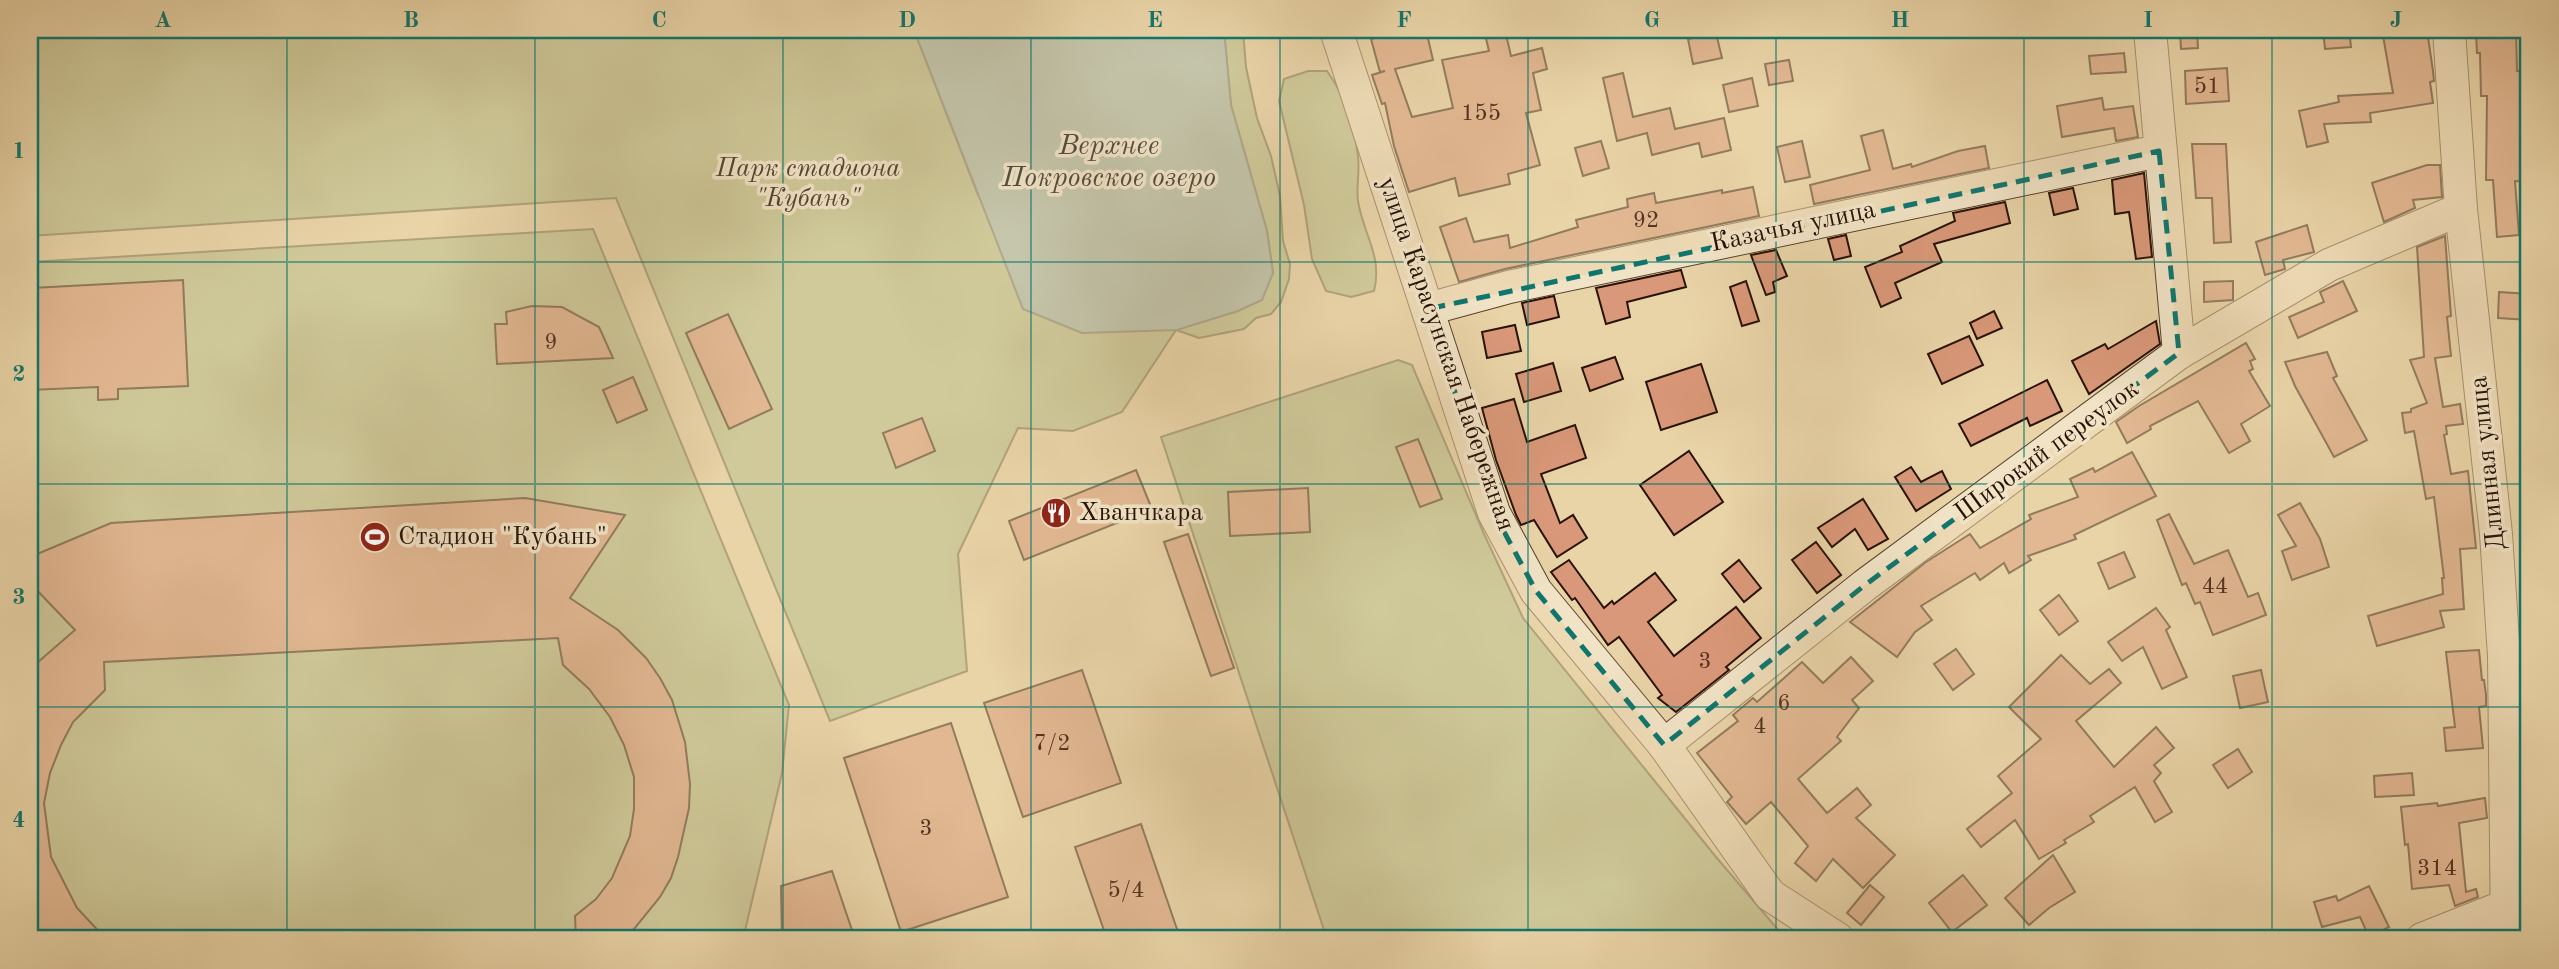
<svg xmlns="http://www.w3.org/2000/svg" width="2559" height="969" font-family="'Old Standard TT',serif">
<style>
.green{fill:#b1be8b;stroke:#6c6848;stroke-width:2}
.water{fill:#9ab7b1;stroke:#6c756c;stroke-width:2}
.building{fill:#d99879;stroke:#281205;stroke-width:2}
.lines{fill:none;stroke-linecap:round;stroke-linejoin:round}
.minor-casing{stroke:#58422e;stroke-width:34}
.minor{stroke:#f1e3c6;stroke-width:32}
.marked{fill:none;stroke:#0f766e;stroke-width:5;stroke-dasharray:14 9;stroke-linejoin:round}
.grid{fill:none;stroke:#0f766e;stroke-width:2;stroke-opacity:0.55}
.labels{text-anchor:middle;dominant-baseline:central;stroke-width:7;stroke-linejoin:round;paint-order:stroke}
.number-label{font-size:23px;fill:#543422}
.park-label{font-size:26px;font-style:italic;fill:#51462d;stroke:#f1e3c6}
.street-label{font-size:26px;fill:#281205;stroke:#f1e3c6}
.poi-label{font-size:26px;fill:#281205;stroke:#f1e3c6;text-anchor:start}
.water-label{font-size:28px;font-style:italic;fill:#504c41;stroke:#f1e3c6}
.neatline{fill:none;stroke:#0f766e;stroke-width:2.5}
.grid-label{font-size:23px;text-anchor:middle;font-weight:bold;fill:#0f766e}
</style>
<rect width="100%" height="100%" fill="#e9d4a7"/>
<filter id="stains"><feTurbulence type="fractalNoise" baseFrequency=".00286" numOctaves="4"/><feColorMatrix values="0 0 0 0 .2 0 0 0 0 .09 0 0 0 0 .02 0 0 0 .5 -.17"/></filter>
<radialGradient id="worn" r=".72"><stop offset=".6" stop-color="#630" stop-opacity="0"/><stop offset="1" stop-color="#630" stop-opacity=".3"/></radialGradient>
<g class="green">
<polygon points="30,30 914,30 978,195 1273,273 1267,231 1231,105 1224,30 1243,30 1246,67 1257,118 1271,156 1280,196 1283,241 1290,264 1289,279 1281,302 1271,314 1256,318 1244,329 1199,338 1176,330 1122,412 1073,431 1018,428 958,554 967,671 830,721 616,198 30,236"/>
<path d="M 1308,71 L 1327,71 C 1345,96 1355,126 1358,157 C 1360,172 1356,187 1358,201 C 1363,234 1383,256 1374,291 L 1351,297 L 1326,291 L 1312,259 L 1304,205 L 1279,101 L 1284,79 Z"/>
<polygon points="593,229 789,705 782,773 744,935 746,939 30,939 30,262"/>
<polygon points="1398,360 1412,365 1484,534 1523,618 1716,857 1786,939 1327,939 1161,437"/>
</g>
<polygon class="water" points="914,30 1224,30 1231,105 1267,231 1273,273 1262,300 1238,311 1177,330 1082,333 1023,309"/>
<g class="building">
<polygon points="1417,30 1426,30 1433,60 1395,69 1412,117 1453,108 1442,60 1489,51 1484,30 1505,30 1511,56 1542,48 1547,69 1533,73 1541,110 1526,113 1540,165 1508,174 1510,184 1459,196 1455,178 1409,192 1394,146 1385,103 1382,104 1372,75 1385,71 1380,72 1371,39 1394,32 1394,35"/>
<polygon points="2180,30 2197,30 2198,48 2181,49"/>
<polygon points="2323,30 2349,30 2351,47 2325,49"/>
<polygon points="2382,30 2427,30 2433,71 2434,81 2430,82 2433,103 2370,113 2371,122 2324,124 2328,142 2307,147 2299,111 2339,102 2338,96 2393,93"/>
<polygon points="2516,31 2517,71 2529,71 2528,182 2515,181 2519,235 2497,237 2493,180 2486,180 2487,96 2481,96 2480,53 2477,53 2476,32"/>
<polygon points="1716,33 1722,58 1693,64 1688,39"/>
<polygon points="2124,53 2126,72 2091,74 2089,56"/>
<polygon points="1789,60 1793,81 1769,85 1765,64"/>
<polygon points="2227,68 2229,101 2186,104 2185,71"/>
<polygon points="1623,73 1633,117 1670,108 1675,129 1724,118 1731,150 1702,157 1699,143 1652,155 1647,133 1617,141 1603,78"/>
<polygon points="1752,78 1758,106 1729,112 1723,85"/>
<polygon points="2102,98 2104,110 2133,106 2138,137 2116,141 2114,128 2062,137 2057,106"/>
<polygon points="1883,130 1893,169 1911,164 1912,167 1958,151 1985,146 1989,168 1814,204 1810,185 1870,170 1861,136"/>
<polygon points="1601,141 1609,168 1583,176 1575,148"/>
<polygon points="1802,141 1810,177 1785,182 1777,147"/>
<polygon points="2192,144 2226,144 2231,242 2214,243 2212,198 2196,198"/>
<polygon points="2427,165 2440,165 2442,197 2413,200 2415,208 2384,222 2372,183"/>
<polygon points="2144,173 2152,257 2136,259 2129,212 2115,214 2112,180"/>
<polygon points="1753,187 1759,216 1505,269 1459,282 1440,227 1466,218 1474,242 1508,235 1510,248 1578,227 1576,220 1628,207 1627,199 1654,193 1656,203 1722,190 1722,193"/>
<polygon points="2073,188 2078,209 2054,215 2049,193"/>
<polygon points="2005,202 2010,223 1934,244 1942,262 1895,283 1901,298 1881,307 1865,267 1902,252 1900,246 1955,221 1953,213"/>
<polygon points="2307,225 2314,252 2283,260 2285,269 2265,275 2256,242"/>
<polygon points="1846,235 1851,256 1834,260 1828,239"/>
<polygon points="2445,236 2451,316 2447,317 2451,356 2435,358 2443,407 2460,404 2463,424 2446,426 2447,434 2444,435 2451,474 2468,471 2476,548 2460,549 2464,609 2440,611 2444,627 2377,646 2368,616 2443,594 2442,578 2444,578 2434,497 2426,499 2414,431 2405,433 2402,413 2411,412 2411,409 2427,403 2410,360 2424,357 2417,247"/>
<polygon points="1776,250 1787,276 1773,282 1775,292 1766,295 1751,255"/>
<polygon points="1681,270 1686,287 1627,302 1630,317 1606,324 1596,288"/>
<polygon points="183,280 188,386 118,389 118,399 98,400 98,387 30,390 30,324 34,324 32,288"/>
<polygon points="1746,281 1759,321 1742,326 1730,287"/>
<polygon points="2233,281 2233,300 2204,302 2204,282"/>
<polygon points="2343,281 2357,311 2298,338 2289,317 2324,302 2320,292"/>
<polygon points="2499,292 2529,294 2529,320 2498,318"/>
<polygon points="1554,296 1559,317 1527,325 1522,303"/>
<polygon points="532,306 562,307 599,327 613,358 497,364 495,324 507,324 506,312"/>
<polygon points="1994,311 2002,328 1977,339 1970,323"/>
<polygon points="728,314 772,409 729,429 686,333"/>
<polygon points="2156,321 2160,344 2089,394 2072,361 2105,344 2108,349"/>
<polygon points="1515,325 1521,351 1487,358 1482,332"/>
<polygon points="1969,336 1983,365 1942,384 1928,354"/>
<polygon points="2246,343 2255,359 2250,361 2253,369 2249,371 2270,406 2241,424 2250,441 2229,453 2198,401 2150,426 2151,429 2127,443 2116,422 2139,406"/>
<polygon points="2327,352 2337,376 2333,378 2367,440 2334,457 2295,386 2285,362"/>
<polygon points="1615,357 1623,379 1590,391 1582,368"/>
<polygon points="1553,363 1561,391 1524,402 1516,374"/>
<polygon points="1701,364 1717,412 1661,430 1646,382"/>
<polygon points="633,377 647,410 617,423 603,390"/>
<polygon points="2047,380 2062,411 2030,426 2027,418 1971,446 1959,424"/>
<polygon points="1514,399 1527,442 1575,425 1586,458 1541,474 1560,523 1573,515 1587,538 1557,557 1534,520 1521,525 1516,515 1496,460 1482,408"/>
<polygon points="922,418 935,451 896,468 883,433"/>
<polygon points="1418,439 1442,499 1420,507 1396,447"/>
<polygon points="1689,451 1723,502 1674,535 1640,485"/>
<polygon points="2132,452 2156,496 2074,535 2076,539 2028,556 2031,560 2009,573 2004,563 1980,580 1975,573 1921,606 1932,620 1915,632 1897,657 1850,622 1926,562 1970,534 1980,548 2031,519 2029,515 2078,497 2070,479 2093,468 2095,472"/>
<polygon points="1911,467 1921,482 1942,471 1951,489 1916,511 1895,477"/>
<polygon points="1136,470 1152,509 1024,560 1009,521"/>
<polygon points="1308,488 1310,532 1230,536 1228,492"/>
<polygon points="525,498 625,515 570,598 618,630 646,658 660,678 672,700 685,742 690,784 689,808 678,857 671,878 660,897 626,939 576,939 575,916 596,899 612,878 630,836 634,809 634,777 624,745 610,717 589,689 563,665 558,638 104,662 105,690 73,722 61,745 50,773 44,803 51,857 77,908 106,939 30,939 30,669 75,630 30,583 30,557 111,523"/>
<polygon points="1863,499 1888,539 1868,550 1855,529 1832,547 1818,528"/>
<polygon points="2300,503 2320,539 2329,567 2292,580 2282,551 2296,546 2278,515"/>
<polygon points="2169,514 2194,564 2228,550 2248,597 2258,593 2266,615 2213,635 2200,602 2195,604 2186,583 2182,585 2157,520"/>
<polygon points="1188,534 1234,668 1211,676 1164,542"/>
<polygon points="1816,542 1841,575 1817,593 1792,560"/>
<polygon points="2124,552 2135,577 2109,589 2098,563"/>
<polygon points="1569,560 1604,608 1612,601 1614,604 1655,573 1676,600 1648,622 1674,656 1736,607 1761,638 1726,667 1729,670 1676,712 1658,698 1662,695 1619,637 1608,645 1575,598 1572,600 1551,572"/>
<polygon points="1739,560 1761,588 1744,602 1722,574"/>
<polygon points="2059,595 2078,621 2059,635 2040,610"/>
<polygon points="2156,608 2170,627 2166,630 2187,677 2162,689 2143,647 2122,661 2108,642"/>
<polygon points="1956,649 1974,674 1953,690 1934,664"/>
<polygon points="2479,650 2482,680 2484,680 2486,695 2486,706 2479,707 2483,748 2446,751 2444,728 2455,727 2446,652"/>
<polygon points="2061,655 2090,684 2109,669 2121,683 2076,721 2114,767 2156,727 2174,748 2154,765 2161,773 2154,781 2172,812 2155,822 2135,787 2090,816 2094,822 2064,840 2066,843 2039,859 2015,820 1981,847 1967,829 2012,793 1998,776 2041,739 2009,707"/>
<polygon points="1851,657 1873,681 1852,700 1859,708 1837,737 1841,741 1798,779 1827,813 1857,788 1871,805 1856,818 1895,855 1863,888 1833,859 1816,881 1795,863 1808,846 1771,802 1746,824 1727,802 1732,797 1697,753 1738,721 1733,715 1753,698 1757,702 1802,662 1823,683"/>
<polygon points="1082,670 1121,783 1023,817 984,703"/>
<polygon points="2261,670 2268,702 2240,708 2233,676"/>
<polygon points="951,723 1008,897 901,932 844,758"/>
<polygon points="2238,749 2252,772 2228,788 2213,765"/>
<polygon points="2412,773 2414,795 2375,797 2374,776"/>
<polygon points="2485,798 2487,818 2459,823 2466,892 2476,889 2478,897 2455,906 2449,885 2412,889 2408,844 2405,845 2401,807 2437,803 2438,806"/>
<polygon points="1141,824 1178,932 1157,939 1107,939 1075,847"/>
<polygon points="2053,855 2075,892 2049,908 2029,925 2005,898"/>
<polygon points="832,871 855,939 782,939 781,886"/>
<polygon points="1963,875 1987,905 1952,932 1929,903"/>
<polygon points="1870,885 1884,897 1861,925 1847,913"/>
<polygon points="2369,886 2389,927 2369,937 2360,917 2322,927 2314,902 2336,896 2338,901"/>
</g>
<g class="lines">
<g class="minor-casing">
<g id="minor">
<polyline points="1336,30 1494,513 1536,591 1664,745 1770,895 1838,939"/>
<polyline points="2150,30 2179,353"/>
<polyline points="2449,30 2461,209 2496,534 2504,656 2507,939"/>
<polyline points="1428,309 1509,287 2159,151"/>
<polyline points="1664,745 1865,585 2179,353 2329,265 2461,209"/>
<polyline points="2422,939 2505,906"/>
</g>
</g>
<use href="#minor" class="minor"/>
</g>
<path d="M0 0H2559V969H0ZM 2159,151 L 2179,353 L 1865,585 L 1664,745 L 1536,591 L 1494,513 L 1428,309 Z" fill="#e9d4a7" fill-opacity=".55" fill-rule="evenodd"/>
<path class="marked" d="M 2159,151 L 2179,353 L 1865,585 L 1664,745 L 1536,591 L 1494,513 L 1428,309 Z"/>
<path class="grid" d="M 287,30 L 287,939M 535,30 L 535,939M 783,30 L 783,939M 1031,30 L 1031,939M 1280,30 L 1280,939M 1528,30 L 1528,939M 1776,30 L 1776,939M 2024,30 L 2024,939M 2272,30 L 2272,939M 30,262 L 2529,262M 30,484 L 2529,484M 30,707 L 2529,707"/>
<defs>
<g id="restaurant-disc" transform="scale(1.575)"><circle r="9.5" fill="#8f2418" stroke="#f1e3c6"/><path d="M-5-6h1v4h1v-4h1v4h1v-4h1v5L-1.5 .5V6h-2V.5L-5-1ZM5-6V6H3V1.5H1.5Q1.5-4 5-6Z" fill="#fff"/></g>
<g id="stadium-disc" transform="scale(1.575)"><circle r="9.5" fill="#8f2418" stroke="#f1e3c6"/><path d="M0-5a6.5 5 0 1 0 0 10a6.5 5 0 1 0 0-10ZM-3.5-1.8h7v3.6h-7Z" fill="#fff"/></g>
</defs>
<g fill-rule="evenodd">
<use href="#restaurant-disc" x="1056" y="513"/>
<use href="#stadium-disc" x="375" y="537"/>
</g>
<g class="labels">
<g class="number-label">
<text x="2207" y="86">51</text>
<text x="1481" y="113">155</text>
<text x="1646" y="220">92</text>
<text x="551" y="342">9</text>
<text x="2215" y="586">44</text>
<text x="1705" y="661">3</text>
<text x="1784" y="703">6</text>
<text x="1760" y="726">4</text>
<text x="1052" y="743">7/2</text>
<text x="926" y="828">3</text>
<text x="2437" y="868">314</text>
<text x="1126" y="890">5/4</text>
</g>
<g class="park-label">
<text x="808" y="169">Парк стадиона<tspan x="808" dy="30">"Кубань"</tspan></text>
</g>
<g class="street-label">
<text transform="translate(1793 227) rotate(-12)">Казачья улица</text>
<text transform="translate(1446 354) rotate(71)">улица Карасунская Набережная</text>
<text transform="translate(2047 451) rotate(-36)">Широкий переулок</text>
<text transform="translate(2488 463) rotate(-96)">Длинная улица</text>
</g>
<g class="poi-label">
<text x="1079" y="513">Хванчкара</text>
<text x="398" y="537">Стадион "Кубань"</text>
</g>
<g class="water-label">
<text x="1109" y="147">Верхнее<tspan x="1109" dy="32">Покровское озеро</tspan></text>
</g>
</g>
<rect width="2559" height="969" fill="none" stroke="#e9d4a7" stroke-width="77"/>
<rect x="38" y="38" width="2482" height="892" class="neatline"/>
<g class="grid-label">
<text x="163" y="27">A</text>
<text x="411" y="27">B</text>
<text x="659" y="27">C</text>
<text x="907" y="27">D</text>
<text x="1155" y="27">E</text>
<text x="1404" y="27">F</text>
<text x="1652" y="27">G</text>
<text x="1900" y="27">H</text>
<text x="2148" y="27">I</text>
<text x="2396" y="27">J</text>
<text x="19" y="158">1</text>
<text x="19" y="381">2</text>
<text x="19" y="604">3</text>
<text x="19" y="827">4</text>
</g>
<rect width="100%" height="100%" filter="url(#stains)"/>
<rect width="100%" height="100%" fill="url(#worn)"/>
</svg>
